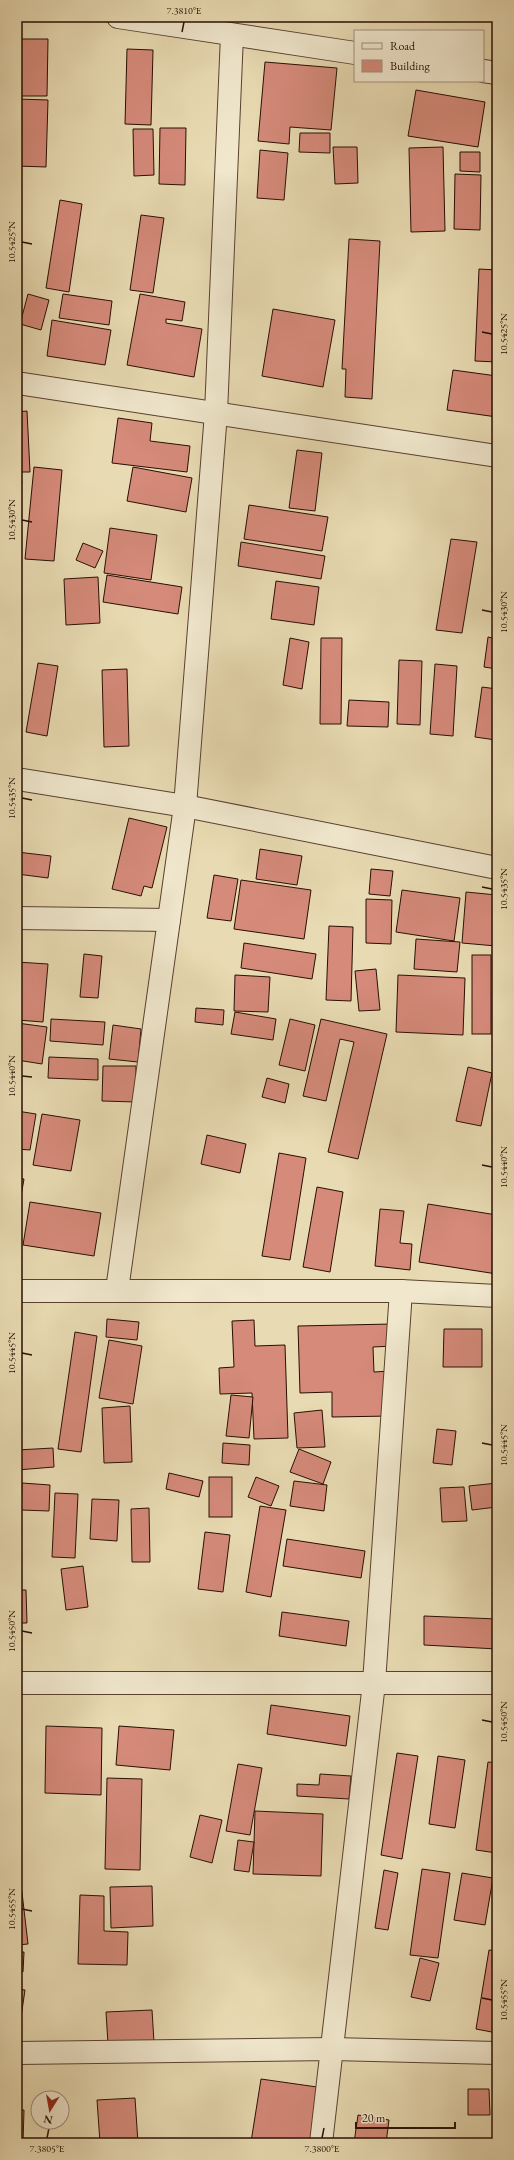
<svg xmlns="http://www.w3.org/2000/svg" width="514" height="2160" font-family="'EB Garamond',serif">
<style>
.building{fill:#d58a7a;stroke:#290e03}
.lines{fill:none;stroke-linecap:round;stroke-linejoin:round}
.minor-casing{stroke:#59412f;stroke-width:24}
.minor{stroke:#f0e7cd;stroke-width:22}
.ticks{fill:none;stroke:#290e03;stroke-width:1.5}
.neatline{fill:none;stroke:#290e03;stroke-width:1.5}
.ticks-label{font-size:10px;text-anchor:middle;fill:#290e03}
</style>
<rect width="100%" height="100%" fill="#e8dab2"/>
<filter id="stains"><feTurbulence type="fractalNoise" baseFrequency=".005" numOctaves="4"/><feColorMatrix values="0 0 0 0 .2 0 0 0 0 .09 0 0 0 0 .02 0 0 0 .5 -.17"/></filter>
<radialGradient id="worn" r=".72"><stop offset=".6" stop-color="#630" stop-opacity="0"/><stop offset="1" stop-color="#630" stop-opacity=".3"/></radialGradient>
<g class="building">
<polygon points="17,39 48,39 47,96 17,96"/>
<polygon points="127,49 153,50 151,125 125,124"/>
<polygon points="265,62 337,68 331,130 290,127 289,144 258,141"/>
<polygon points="416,90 485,102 478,147 408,136"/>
<polygon points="17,99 48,100 46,167 17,166"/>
<polygon points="497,121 497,150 493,150"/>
<polygon points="160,128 186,128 185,185 159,184"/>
<polygon points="133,129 153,129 154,175 134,176"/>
<polygon points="300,133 330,133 330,153 299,152"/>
<polygon points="333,147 357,147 358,183 335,184"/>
<polygon points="443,147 445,231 411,232 409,148"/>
<polygon points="260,150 288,153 284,200 257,198"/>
<polygon points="460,152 480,152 480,172 460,171"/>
<polygon points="455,174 481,175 480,230 454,229"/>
<polygon points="60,200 82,204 69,292 46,288"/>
<polygon points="141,215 164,218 153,293 130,290"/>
<polygon points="349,239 380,241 372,399 345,397 346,369 342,369"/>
<polygon points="479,269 497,270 497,362 475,361"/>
<polygon points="28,294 49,300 41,330 20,324"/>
<polygon points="63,294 112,301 109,325 59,318"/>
<polygon points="140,294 185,302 182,321 166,319 166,323 202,329 194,377 127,365"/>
<polygon points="273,309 335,320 323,387 262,376"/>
<polygon points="52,320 111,330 105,365 47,356"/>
<polygon points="453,370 497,376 497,417 447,410"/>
<polygon points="27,411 30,472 17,472 17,412"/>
<polygon points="118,418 152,423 150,441 190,446 187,472 112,463"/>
<polygon points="297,450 322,453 315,511 289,508"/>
<polygon points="34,467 62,470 54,561 25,559"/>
<polygon points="133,467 192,478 186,512 127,501"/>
<polygon points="17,481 22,481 17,512"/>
<polygon points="249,505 328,517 322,551 244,539"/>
<polygon points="110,528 157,535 151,580 104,573"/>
<polygon points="451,539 477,542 462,633 436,630"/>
<polygon points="241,542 325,556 321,579 238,566"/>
<polygon points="83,543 103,551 95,568 76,560"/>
<polygon points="107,575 182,587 178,614 103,602"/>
<polygon points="98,577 100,623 66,625 64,579"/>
<polygon points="276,581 319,587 314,625 271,619"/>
<polygon points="488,637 497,639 497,669 484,667"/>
<polygon points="290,638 309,642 302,689 283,685"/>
<polygon points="321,638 342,638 341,724 320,724"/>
<polygon points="399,660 422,661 420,725 397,724"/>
<polygon points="38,663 58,666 47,736 26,732"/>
<polygon points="435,664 457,666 453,736 430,734"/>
<polygon points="127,669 129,746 104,747 102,670"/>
<polygon points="482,687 497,689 496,740 475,737"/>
<polygon points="349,700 389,702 388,727 347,726"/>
<polygon points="129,818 167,827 152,888 144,886 141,896 112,889"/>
<polygon points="260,849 302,856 297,885 256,879"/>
<polygon points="17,852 51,856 48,878 17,874"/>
<polygon points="371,869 393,871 390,896 369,894"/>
<polygon points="214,875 238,879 231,921 207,918"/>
<polygon points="241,880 311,890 304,939 234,929"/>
<polygon points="402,890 460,898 454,941 396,932"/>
<polygon points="466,892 497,895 496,946 462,943"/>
<polygon points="366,899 392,900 391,944 366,943"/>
<polygon points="329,926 353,927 351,1001 326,1000"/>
<polygon points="416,939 460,942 457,972 414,969"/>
<polygon points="244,943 316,954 312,979 241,968"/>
<polygon points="84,954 102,956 98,998 80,997"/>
<rect x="472" y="955" width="19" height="79"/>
<polygon points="17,962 48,964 43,1022 17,1020"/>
<polygon points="376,969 380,1010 359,1011 355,971"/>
<polygon points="235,975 270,977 268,1012 234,1011"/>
<polygon points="398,975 465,978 463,1035 396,1032"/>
<polygon points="196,1008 224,1010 223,1025 195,1022"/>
<polygon points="235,1012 276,1019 273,1040 231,1034"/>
<polygon points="51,1019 105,1022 103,1045 50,1041"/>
<polygon points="290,1019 315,1025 305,1071 279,1065"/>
<polygon points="321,1019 387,1034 358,1159 328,1152 354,1042 340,1039 326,1101 303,1096"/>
<polygon points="17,1023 47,1027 42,1064 17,1060"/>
<polygon points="113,1025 141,1029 138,1062 109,1059"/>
<polygon points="49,1057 98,1059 98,1080 48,1078"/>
<polygon points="103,1066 136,1066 136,1102 102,1101"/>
<polygon points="468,1067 492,1073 481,1126 456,1121"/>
<polygon points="267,1078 289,1084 285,1103 262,1097"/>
<polygon points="17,1111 36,1114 30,1150 17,1149"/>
<polygon points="42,1114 80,1120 71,1171 33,1165"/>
<polygon points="207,1135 246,1144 240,1173 201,1164"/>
<polygon points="279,1153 306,1158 290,1260 262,1256"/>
<polygon points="17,1178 24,1179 17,1219"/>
<polygon points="317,1187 343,1192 330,1272 303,1267"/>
<polygon points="30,1202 101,1213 94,1256 23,1245"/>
<polygon points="428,1204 497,1215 497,1274 419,1262"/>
<polygon points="380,1209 404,1211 400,1243 412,1244 410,1270 375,1266"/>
<polygon points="107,1319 139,1322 137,1340 106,1337"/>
<polygon points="254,1320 255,1346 285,1345 288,1438 254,1439 252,1393 220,1394 219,1368 234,1367 232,1321"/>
<polygon points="392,1324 393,1346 373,1347 374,1372 390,1371 391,1416 332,1417 332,1392 300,1393 298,1326"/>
<polygon points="444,1329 482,1329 482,1367 443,1367"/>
<polygon points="75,1332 97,1336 81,1452 58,1449"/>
<polygon points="109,1340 142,1346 133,1404 99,1398"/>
<polygon points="231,1395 253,1397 249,1438 226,1436"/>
<polygon points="130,1406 132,1462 104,1463 102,1408"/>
<polygon points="322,1410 325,1447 297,1448 294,1413"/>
<polygon points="437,1429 456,1431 452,1465 433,1463"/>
<polygon points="223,1443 250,1445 249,1465 222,1463"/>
<polygon points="53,1448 54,1467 17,1470 17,1450"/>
<polygon points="299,1449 331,1462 323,1484 290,1472"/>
<polygon points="169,1473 203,1481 199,1497 166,1489"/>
<rect x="209" y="1477" width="23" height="40"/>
<polygon points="256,1477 279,1486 271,1506 248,1497"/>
<polygon points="294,1481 327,1485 324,1511 290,1506"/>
<polygon points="22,1483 50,1485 49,1511 21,1510"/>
<polygon points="497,1483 497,1507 472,1510 469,1486"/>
<polygon points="464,1487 467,1521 442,1522 440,1488"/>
<polygon points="55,1493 78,1494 75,1558 52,1557"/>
<polygon points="92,1499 119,1500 117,1541 90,1539"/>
<polygon points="260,1506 286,1510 271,1597 246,1592"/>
<polygon points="149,1508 150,1562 132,1562 131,1509"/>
<rect x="493" y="1520" width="4" height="20"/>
<polygon points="205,1532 230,1535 223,1592 198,1589"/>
<polygon points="287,1539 365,1551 361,1578 283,1566"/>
<polygon points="83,1566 88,1607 66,1610 61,1569"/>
<polygon points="17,1590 26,1590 27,1623 17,1623"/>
<polygon points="282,1612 349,1621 346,1646 279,1636"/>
<polygon points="424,1616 497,1619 497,1649 424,1645"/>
<polygon points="271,1705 350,1716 346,1746 267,1734"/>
<polygon points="46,1726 102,1728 101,1795 45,1793"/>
<polygon points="119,1726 174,1730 170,1770 116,1765"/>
<polygon points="397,1753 418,1756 402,1859 381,1855"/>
<polygon points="438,1756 465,1760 455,1828 429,1824"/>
<polygon points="488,1762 497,1763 497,1853 476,1850"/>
<polygon points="238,1764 262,1768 250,1835 226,1831"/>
<polygon points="320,1774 351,1776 349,1799 297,1796 297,1784 319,1785"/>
<polygon points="107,1778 142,1779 140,1870 105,1869"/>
<polygon points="255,1811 323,1814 321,1876 253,1874"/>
<polygon points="200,1815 222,1820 212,1863 190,1857"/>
<polygon points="238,1840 254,1842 249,1872 234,1870"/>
<polygon points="422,1869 450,1873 438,1958 410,1955"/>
<polygon points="384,1870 398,1873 388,1930 375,1928"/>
<polygon points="462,1873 493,1878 485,1925 454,1920"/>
<polygon points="17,1884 21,1884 28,1944 17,1945"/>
<polygon points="152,1886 153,1926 111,1928 110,1887"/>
<polygon points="80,1895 104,1896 104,1931 128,1932 127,1965 78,1964"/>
<polygon points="489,1950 497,1951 497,2033 476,2029"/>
<polygon points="17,1952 24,1952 23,1972 17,1971"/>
<polygon points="420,1958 439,1963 430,2001 411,1997"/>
<polygon points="17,1989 25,1990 17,2044"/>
<polygon points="152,2010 154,2042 108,2044 106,2012"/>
<polygon points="261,2079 324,2088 316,2143 251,2142"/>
<polygon points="468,2089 489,2089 490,2115 468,2115"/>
<polygon points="135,2098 138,2143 100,2143 97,2100"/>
<polygon points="17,2110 24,2110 23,2143 17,2143"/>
<polygon points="358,2115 389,2120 386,2143 354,2143"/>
</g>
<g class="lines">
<g class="minor-casing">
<g id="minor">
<polyline points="118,17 355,53"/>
<polyline points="483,71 497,73"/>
<polyline points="17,383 497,456"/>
<polyline points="17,779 185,806 497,868"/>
<polyline points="17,918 169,920"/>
<polyline points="117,1290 185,806 216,413 232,35"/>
<polyline points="17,1291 401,1291 497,1296"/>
<polyline points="17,1683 497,1683"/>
<polyline points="17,2053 332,2049 497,2053"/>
<polyline points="321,2143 374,1683 401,1291"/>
</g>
</g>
<use href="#minor" class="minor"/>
</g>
<path class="ticks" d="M 182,32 L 184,22M 22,242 L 32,244M 482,332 L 492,334M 22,520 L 32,522M 482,610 L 492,612M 22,798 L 32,800M 482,887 L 492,889M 22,1076 L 32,1077M 482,1165 L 492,1167M 22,1353 L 32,1355M 482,1443 L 492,1445M 22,1631 L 32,1633M 482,1720 L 492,1722M 22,1909 L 32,1911M 482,1998 L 492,2000M 47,2138 L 49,2128M 322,2138 L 324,2128"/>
<rect width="514" height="2160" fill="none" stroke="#e8dab2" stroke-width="44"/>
<rect x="354" y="30" width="130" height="52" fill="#f0e7cd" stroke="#a0907c"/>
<rect x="362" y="43" width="20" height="6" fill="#f0e7cd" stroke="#a0907c"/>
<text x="390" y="50" font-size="12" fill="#290e03">Road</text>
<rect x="362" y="60" width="20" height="12" fill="#d58a7a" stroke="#a0907c"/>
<text x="390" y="70" font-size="12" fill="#290e03">Building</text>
<g transform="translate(50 2110) rotate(191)"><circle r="19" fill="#f0e7cd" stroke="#a0907c"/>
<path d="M0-3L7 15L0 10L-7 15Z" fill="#8f2418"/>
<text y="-6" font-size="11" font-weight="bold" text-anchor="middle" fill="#290e03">N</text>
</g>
<path d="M356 2122v6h99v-6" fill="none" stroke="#290e03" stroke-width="2"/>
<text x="362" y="2122" font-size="12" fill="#290e03" stroke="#f0e7cd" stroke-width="3" paint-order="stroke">20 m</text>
<rect x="22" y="22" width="470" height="2116" class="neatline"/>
<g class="ticks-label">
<text x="184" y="14">7.3810°E</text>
<text transform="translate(11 242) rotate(-90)" y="4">10.5425°N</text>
<text transform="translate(503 334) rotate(-90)" y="4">10.5425°N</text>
<text transform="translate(11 520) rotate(-90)" y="4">10.5430°N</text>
<text transform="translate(503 612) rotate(-90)" y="4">10.5430°N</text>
<text transform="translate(11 798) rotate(-90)" y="4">10.5435°N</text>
<text transform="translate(503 889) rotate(-90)" y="4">10.5435°N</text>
<text transform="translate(11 1076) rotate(-90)" y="4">10.5440°N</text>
<text transform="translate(503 1167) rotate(-90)" y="4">10.5440°N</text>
<text transform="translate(11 1353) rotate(-90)" y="4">10.5445°N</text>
<text transform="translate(503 1445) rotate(-90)" y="4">10.5445°N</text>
<text transform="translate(11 1631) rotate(-90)" y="4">10.5450°N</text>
<text transform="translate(503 1722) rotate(-90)" y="4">10.5450°N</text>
<text transform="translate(11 1909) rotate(-90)" y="4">10.5455°N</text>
<text transform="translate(503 2000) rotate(-90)" y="4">10.5455°N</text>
<text x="47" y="2152">7.3805°E</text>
<text x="322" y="2152">7.3800°E</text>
</g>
<rect width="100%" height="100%" filter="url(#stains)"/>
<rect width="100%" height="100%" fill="url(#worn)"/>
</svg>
